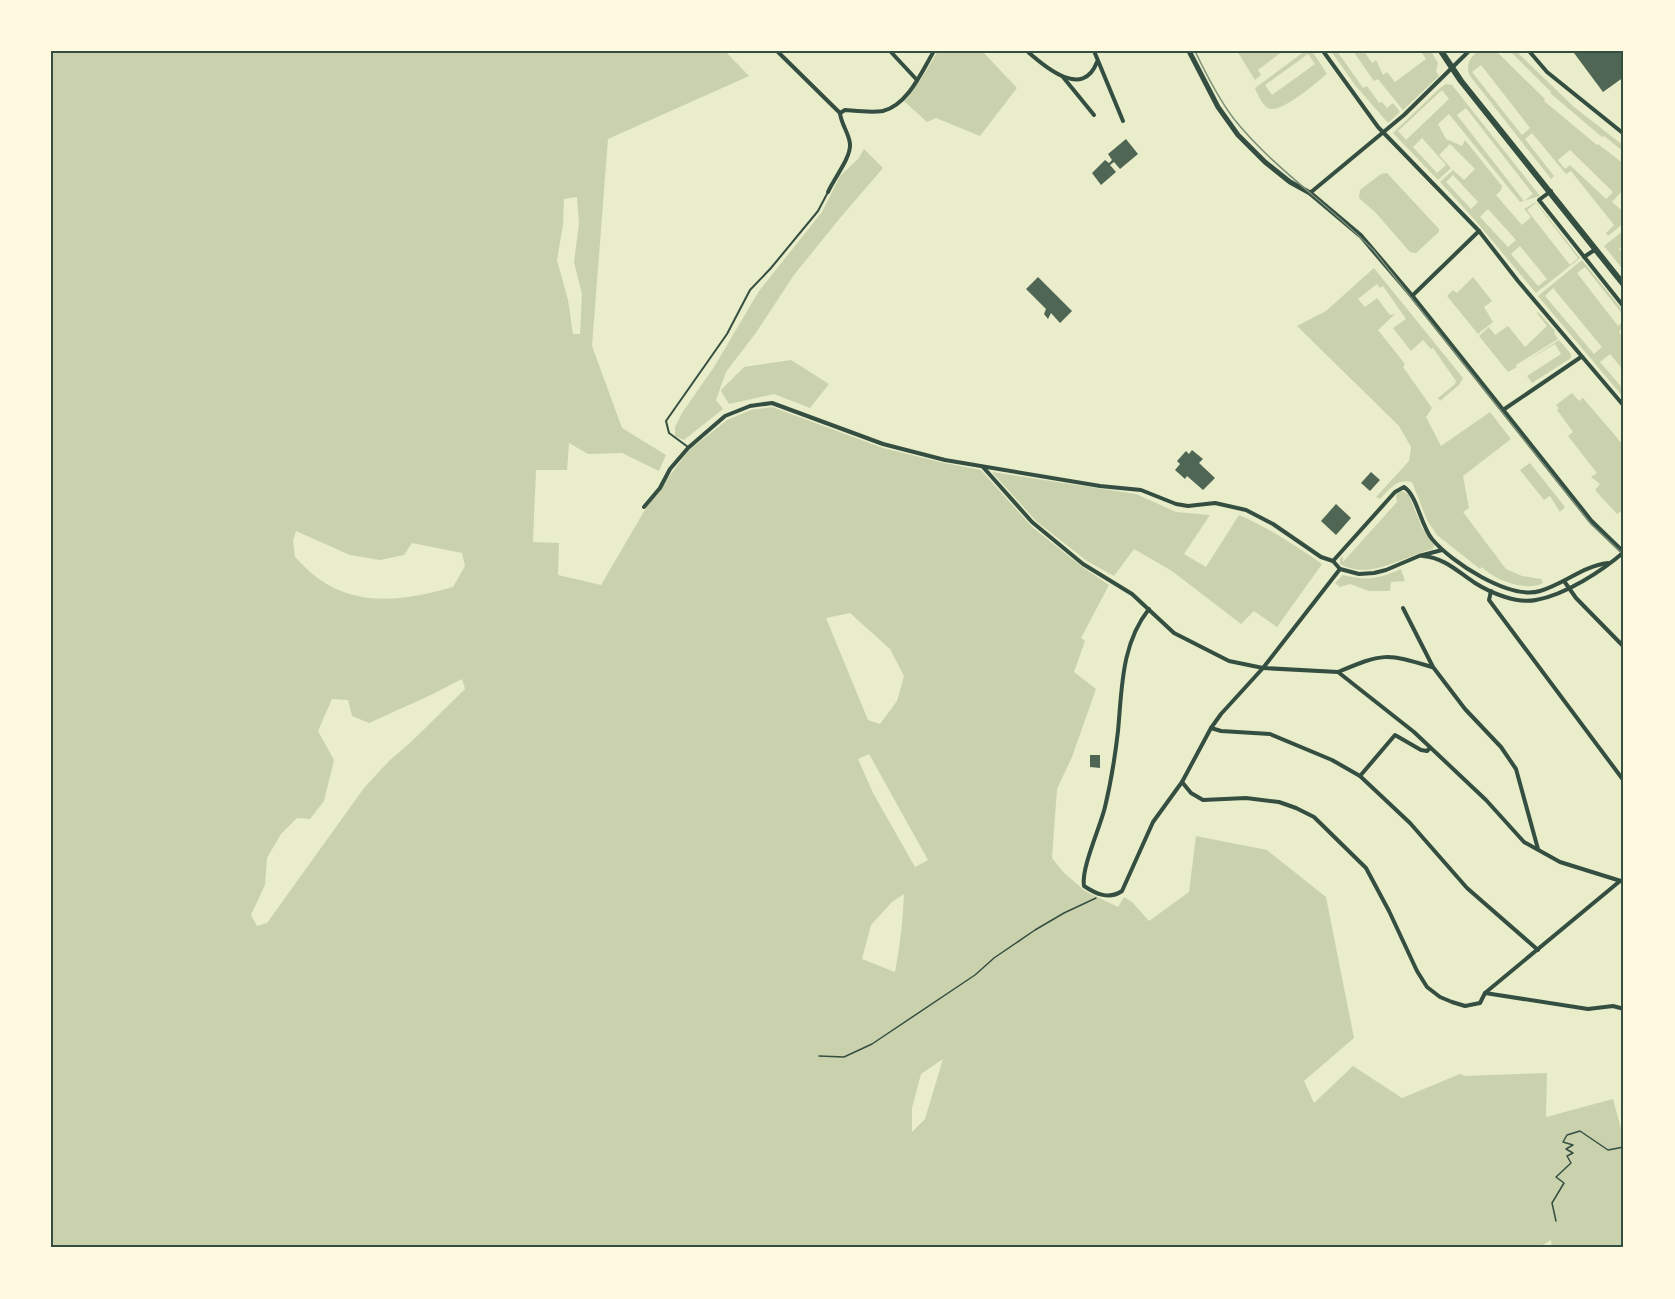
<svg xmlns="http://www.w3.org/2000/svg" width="1675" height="1299" font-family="'Archivo Narrow',sans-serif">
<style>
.green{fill:#cad2ad;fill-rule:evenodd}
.building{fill:#4f6655}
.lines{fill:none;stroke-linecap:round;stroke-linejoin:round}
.path{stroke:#344e41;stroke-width:1.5}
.service{stroke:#344e41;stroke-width:2}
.minor{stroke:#344e41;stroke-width:4}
.tertiary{stroke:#344e41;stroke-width:5}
.primary{stroke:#344e41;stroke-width:6}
.tram{stroke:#7c8e77;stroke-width:1.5}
.neatline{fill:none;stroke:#344e41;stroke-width:2}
</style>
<rect width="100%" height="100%" fill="#e9edc9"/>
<g class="green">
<path d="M 51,51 L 725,51 L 749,76 L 608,139 L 592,346 L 622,428 L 666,455 L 659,471 L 622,453 L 588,454 L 569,443 L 567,470 L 536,470 L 533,542 L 559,543 L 558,575 L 601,585 L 646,508 L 688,451 L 727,420 L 751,410 L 772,407 L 883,448 L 944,463 L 981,470 L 1032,527 L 1081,566 L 1109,585 L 1081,638 L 1085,641 L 1074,672 L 1096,689 L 1072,757 L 1057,789 L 1052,858 L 1063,872 L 1085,891 L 1118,907 L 1124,897 L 1132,902 L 1149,921 L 1189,892 L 1196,836 L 1267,850 L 1326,897 L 1354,1038 L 1304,1081 L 1314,1103 L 1353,1066 L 1402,1098 L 1460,1074 L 1465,1076 L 1547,1073 L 1546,1117 L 1613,1099 L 1624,1140 L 1624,1248 L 1552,1248 L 1551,1240 L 1538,1248 L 51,1248 ZM 577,197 L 579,224 L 574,262 L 582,294 L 580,334 L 573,334 L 568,300 L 557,260 L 563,225 L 564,199 ZM 296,531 L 350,555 L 380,560 L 404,555 L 412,543 L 462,553 L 465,566 L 453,587 C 408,600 359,608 319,579 C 310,573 302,564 295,557 L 293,541 ZM 850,613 L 890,649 L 904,676 L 897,701 L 880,724 L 868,720 L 826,618 ZM 462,679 L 465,689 L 412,741 L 389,761 L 364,788 L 267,923 L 257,926 L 251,915 L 265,885 L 267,858 L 281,834 L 297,818 L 310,819 L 324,801 L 334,760 L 318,731 L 332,699 L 348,700 L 352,716 L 369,723 L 433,694 ZM 869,754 L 928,860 L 915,867 L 873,793 L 858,759 ZM 904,894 C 903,920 900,946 895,972 L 862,959 L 871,925 L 892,902 ZM 943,1059 L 925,1119 L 912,1132 L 912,1108 L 921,1074 Z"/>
<polygon points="938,51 982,51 1017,88 980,136 936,118 927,122 904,101 921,79"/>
<polygon points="1237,51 1283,51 1258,70 1261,75 1255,80"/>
<path d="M 1305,51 L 1312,51 L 1327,74 C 1317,82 1280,115 1268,108 C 1261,103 1258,95 1255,88 ZM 1308,54 L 1315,64 L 1272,95 L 1265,85 Z"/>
<polygon points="1331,51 1337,51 1363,88 1367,86 1379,103 1382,102 1387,108 1393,103 1400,112 1388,123 1355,85"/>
<polygon points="1353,51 1364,51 1372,63 1376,60 1383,75 1387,72 1395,82 1426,59 1421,51 1431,51 1438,63 1436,71 1439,76 1403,110 1378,79 1374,81"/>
<path d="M 1478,51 L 1496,51 L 1545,99 L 1544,101 L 1597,145 L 1598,144 L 1624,164 L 1624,189 L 1612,202 L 1624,212 L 1624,223 L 1608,236 L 1606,233 L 1614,225 L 1571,171 L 1566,174 L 1532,133 L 1525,139 L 1554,176 L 1551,179 L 1470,76 C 1465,65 1470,58 1478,51 ZM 1481,65 L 1530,128 L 1522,135 L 1472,72 ZM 1570,150 L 1613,192 L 1606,199 L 1570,165 L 1565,169 L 1558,160 Z"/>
<polygon points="1510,51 1516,51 1574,107 1624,146 1624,152 1604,136 1602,137 1550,93 1551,92"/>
<path d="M 1446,84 L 1452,85 L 1540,196 L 1520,202 L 1449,114 L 1438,124 L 1446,139 L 1462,146 L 1465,140 L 1502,186 L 1501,190 L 1496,195 L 1522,225 L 1531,217 L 1524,209 L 1536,202 L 1580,258 L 1536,293 L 1474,219 L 1440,182 L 1453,170 L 1464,180 L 1475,169 L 1450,144 L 1439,155 L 1451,168 L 1438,180 L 1393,133 L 1440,88 ZM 1442,90 L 1449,99 L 1406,140 L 1398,131 ZM 1466,108 L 1533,194 L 1524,201 L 1457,115 ZM 1422,138 L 1446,165 L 1437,173 L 1413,147 ZM 1453,175 L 1478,202 L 1471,209 L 1446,182 ZM 1536,203 L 1578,258 L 1570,265 L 1527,210 ZM 1488,209 L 1516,240 L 1508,247 L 1480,217 ZM 1520,246 L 1547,279 L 1538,286 L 1511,254 Z"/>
<polygon points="864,149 883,168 840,218 794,275 755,334 726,372 716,400 723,409 684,440 675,436 675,427 682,413 714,367 759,291 822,212 840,176 858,159"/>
<polygon points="1387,173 1439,229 1439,232 1416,253 1410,252 1375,212 1359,198 1360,190 1381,174"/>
<polygon points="1624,230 1624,246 1619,249 1624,255 1624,271 1604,246"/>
<path d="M 1582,260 L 1624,312 L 1624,316 L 1585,267 L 1577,273 L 1618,326 L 1624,321 L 1624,326 L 1619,332 L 1624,338 L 1624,371 L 1610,354 L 1600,362 L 1624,390 L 1624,398 L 1538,296 ZM 1553,288 L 1602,347 L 1594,354 L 1545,296 Z"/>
<path d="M 1374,268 L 1463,378 L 1459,385 L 1440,401 L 1438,398 L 1455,384 L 1456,381 L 1433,348 L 1431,349 L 1423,340 L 1411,351 L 1393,328 L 1406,319 L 1383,286 L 1380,288 L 1377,284 L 1358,299 L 1365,307 L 1377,298 L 1390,315 L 1395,314 L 1378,330 L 1405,364 L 1403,367 L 1432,408 L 1426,417 L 1441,446 L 1490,412 L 1511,439 L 1463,476 L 1469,508 L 1463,512 L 1506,569 L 1522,576 L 1541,579 L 1543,583 C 1527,592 1494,580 1482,567 L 1480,569 L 1437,535 L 1427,520 L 1412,482 C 1396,478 1390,489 1380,499 L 1376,497 L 1409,461 L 1411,447 L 1399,426 L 1297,326 L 1326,311 Z"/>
<polygon points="1473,277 1492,301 1484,307 1493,322 1478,334 1447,296 1453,290 1457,293"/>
<polygon points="1538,312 1555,331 1554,333 1558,339 1516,365 1517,367 1508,372 1479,336 1489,327 1495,335 1508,326 1525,347 1547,326 1537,313"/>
<polygon points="1559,340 1571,354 1571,358 1532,383 1527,376 1561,354 1555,344 1520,365"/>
<polygon points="791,360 829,384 810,408 774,394 729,404 721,391 723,388 744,367"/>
<polygon points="1572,393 1579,401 1583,398 1624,446 1624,509 1617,514 1595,490 1600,484 1591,477 1597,473 1568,436 1573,432 1557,410 1559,408 1556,405"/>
<polygon points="1530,463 1565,507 1560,512 1550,496 1544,500 1520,470"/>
<path d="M 992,472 L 1136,494 L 1176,512 L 1210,515 L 1184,554 L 1206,567 L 1239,515 C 1269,528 1295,545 1322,564 L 1277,627 L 1254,611 L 1241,624 L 1172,571 L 1134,549 L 1114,576 L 1087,561 L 1036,521 Z"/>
<path d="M 1402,491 L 1409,495 L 1422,528 L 1434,545 L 1433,549 C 1403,556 1371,581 1340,564 L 1340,559 L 1343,556 L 1343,562 L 1397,502 L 1396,494 Z"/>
<path d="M 1401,569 L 1405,581 L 1391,582 L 1390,591 L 1369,591 L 1350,584 L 1340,587 L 1335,583 L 1343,575 C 1368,581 1378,579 1401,569 Z"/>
</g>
<g class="building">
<polygon points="1577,51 1624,51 1624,77 1603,92 1574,53"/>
<polygon points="1126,139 1138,154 1120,169 1114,162 1110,165 1116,172 1101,185 1092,173 1105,160 1109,163 1112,160 1108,154"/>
<polygon points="1038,277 1072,311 1060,323 1051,313 1048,319 1044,314 1046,309 1026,289"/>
<polygon points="1192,450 1203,459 1199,463 1215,478 1203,490 1187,476 1185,479 1175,470 1180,464 1177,461 1186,451 1189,454"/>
<polygon points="1371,472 1380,480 1370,491 1361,483"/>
<polygon points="1336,504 1351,518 1336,535 1321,521"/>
<polygon points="1090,755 1100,755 1100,768 1090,767"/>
</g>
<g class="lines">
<g class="path">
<polyline points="819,1056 844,1057 872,1044 975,975 994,958 1035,930 1064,913 1096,898"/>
<polyline points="1556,1221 1552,1203 1564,1183 1556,1177 1571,1163 1567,1156 1573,1153 1566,1149 1573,1145 1563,1142 1567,1135 1580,1131 1608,1150 1624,1147"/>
</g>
<g class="service">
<polyline points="1624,330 1622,332 1624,335"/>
<polyline points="688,447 669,433 666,421 727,334 750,290 771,268 818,211 828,192"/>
</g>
<g class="minor">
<polyline points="777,51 840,113"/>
<polyline points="890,51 917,80"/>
<path d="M 1027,51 C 1046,68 1083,99 1097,62"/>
<polyline points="1094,51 1123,121"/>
<polyline points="1323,51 1378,127 1479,231 1518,281 1624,406"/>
<polyline points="1529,51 1547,72 1624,134"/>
<polyline points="1063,77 1094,115"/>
<path d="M 840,113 L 845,110 C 857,111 871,113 883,111 C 908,105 922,71 934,51"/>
<polyline points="1551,191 1539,200 1624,307"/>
<path d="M 828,192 C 834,178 851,158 850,144 C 849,133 841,124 840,113"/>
<polyline points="1310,193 1404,115 1469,51"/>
<polyline points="1584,257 1596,249"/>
<polyline points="1412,296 1479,231"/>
<polyline points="1503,410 1581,357"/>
<polyline points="983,467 1032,522 1083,564 1132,594 1174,633 1229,661 1263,668 1338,672 1414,732 1486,800 1524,842 1560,862 1624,882"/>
<polyline points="644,507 660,488 670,469 688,448 725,416 750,406 772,403 883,444 945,460 1100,486 1141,490 1176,504 1188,506 1215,503 1246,510 1273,524 1321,557 1333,561 1340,569 1359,574 1374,573 1386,570 1419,556 1442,550"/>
<path d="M 1423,556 C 1445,558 1458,572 1475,583 C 1491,593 1517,604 1536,600 C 1565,595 1602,571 1624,552"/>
<path d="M 1333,561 L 1395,492 L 1404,487 C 1417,495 1421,526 1432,539 C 1451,562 1509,600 1540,591 C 1564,584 1583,566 1608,563"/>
<polyline points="1564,581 1576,598 1624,647"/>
<polyline points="1491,591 1489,600 1624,781"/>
<polyline points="1403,608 1433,667 1465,709 1501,747 1516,769 1538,849"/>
<path d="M 1149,609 C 1121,644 1122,689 1118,731 C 1115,757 1111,782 1105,807 C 1100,828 1081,868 1084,886 C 1096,894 1109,900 1122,891 L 1153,822 L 1182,782 L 1211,728 L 1221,714 L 1263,668 L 1340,569"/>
<path d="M 1338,672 C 1383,653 1386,653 1432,667"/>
<polyline points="1211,728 1221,731 1270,734 1332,760 1360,776 1410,823 1467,888 1538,950"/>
<polyline points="1360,776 1395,735 1421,750 1427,751 1430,748"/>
<polyline points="1182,782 1191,793 1203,800 1246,798 1279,802 1296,808 1314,817 1366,868 1389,911 1417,971 1427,987 1440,997 1452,1002 1465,1006 1480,1003 1485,993 1620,881"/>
<polyline points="1485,993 1588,1009 1613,1006 1624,1009"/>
</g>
<polyline class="tertiary" points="1189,51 1218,107 1238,135 1265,162 1290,182 1310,193 1361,236 1412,296 1591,521 1624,553"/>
<polyline class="primary" points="1441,51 1461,81 1624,285"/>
<path class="tram" d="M 1195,51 C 1206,74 1218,98 1234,119 C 1274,169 1330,205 1374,251 L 1591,524 L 1624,555"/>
</g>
<rect width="1675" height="1299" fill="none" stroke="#fefae0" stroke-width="105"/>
<rect x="52" y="52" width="1570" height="1194" class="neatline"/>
</svg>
